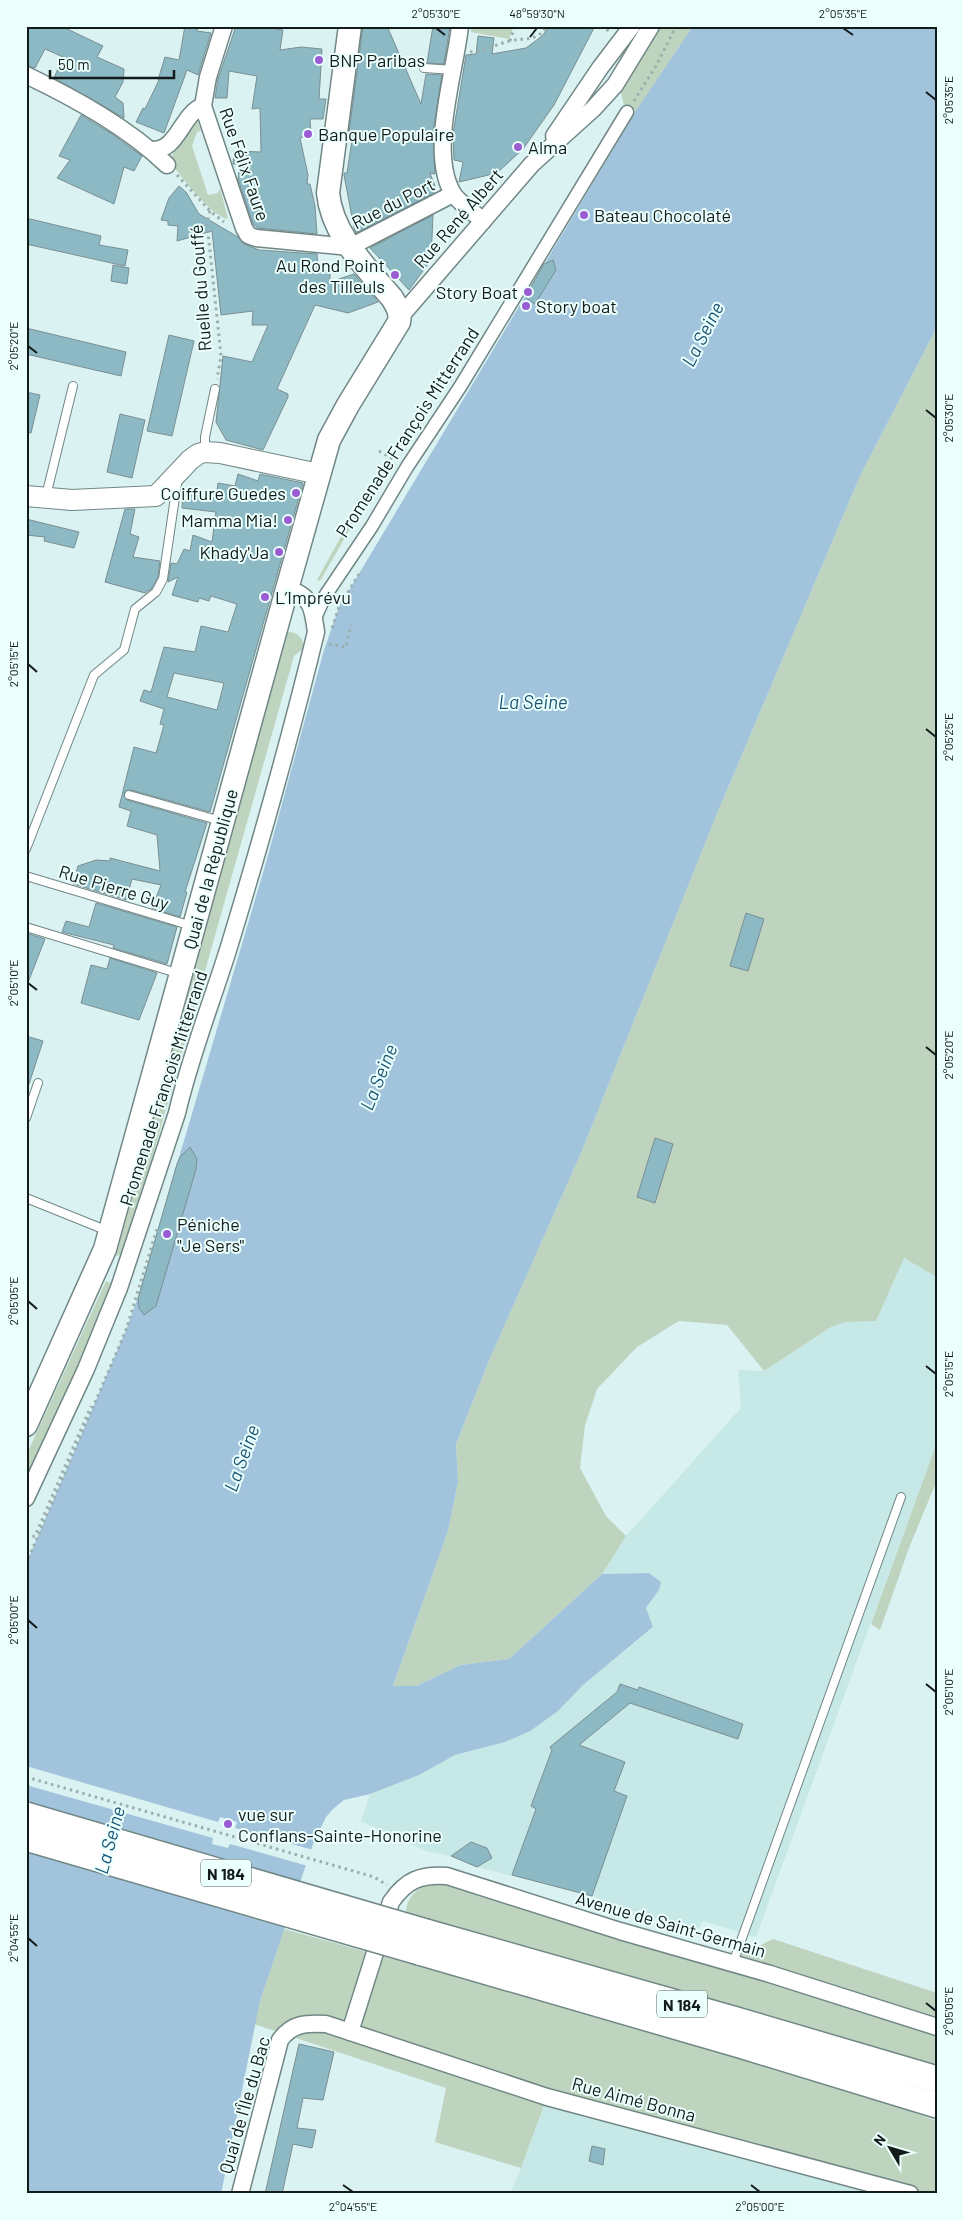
<svg xmlns="http://www.w3.org/2000/svg" width="963" height="2220" font-family="Barlow,sans-serif">
<style>
.built{fill:#c6e8e6}
.green{fill:#bed4bf}
.water{fill:#a1c4dc}
.pier{fill:#daf2f1}
.building{fill:#8cb9c4;stroke:#7a8f94;fill-rule:evenodd}
.lines{fill:none;stroke-linecap:round;stroke-linejoin:round}
.service-casing{stroke:#718786;stroke-width:10}
.pedestrian-casing{stroke:#718786;stroke-width:15}
.minor-casing{stroke:#718786;stroke-width:19}
.tertiary-casing{stroke:#718786;stroke-width:22}
.secondary-casing{stroke:#718786;stroke-width:25}
.primary-casing{stroke:#718786;stroke-width:28}
.path{stroke:#9aaead;stroke-width:3;stroke-dasharray:2.5 4;stroke-linecap:butt}
.service{stroke:#fff;stroke-width:8}
.pedestrian{stroke:#fff;stroke-width:12}
.minor{stroke:#fff;stroke-width:16}
.tertiary{stroke:#fff;stroke-width:20}
.secondary{stroke:#fff;stroke-width:22}
.primary{stroke:#fff;stroke-width:25}
.primary-bridge-casing{stroke:#718786;stroke-width:28;stroke-linecap:butt}
.primary-bridge{stroke:#fff;stroke-width:25}
.ticks{fill:none;stroke:#121b1a;stroke-width:2}
.poi-dot{fill:#9a5cd3;stroke:#ebfffd;stroke-width:2}
.labels{text-anchor:middle;dominant-baseline:central;stroke-width:4;stroke-linejoin:round;paint-order:stroke}
.shield{fill:#ebfffd;stroke:#535f5e;stroke-width:1}
.shield-label{font-size:16px;font-weight:bold;fill:#121b1a}
.poi-label{font-size:18px;fill:#121b1a;stroke:#ebfffd;text-anchor:start}
.street-label{font-size:18px;fill:#121b1a;stroke:#ebfffd}
.water-label{font-size:19px;font-style:italic;fill:#1a5575;stroke:#ebfffd}
.neatline{fill:none;stroke:#121b1a;stroke-width:2}
.ticks-label{font-size:12px;text-anchor:middle;fill:#121b1a}
</style>
<rect width="100%" height="100%" fill="#daf2f1"/>
<g class="built">
<polygon points="904,1257 937,1277 937,1442 756,1937 703,1921 695,1933 592,1896 477,1867 451,1856 426,1851 361,1821 370,1794 419,1775 455,1755 505,1742 558,1711 583,1685 653,1628 646,1609 659,1590 649,1573 602,1574 626,1536 741,1408 738,1370 764,1371 831,1327 845,1322 876,1321"/>
<polygon points="547,2097 910,2194 510,2194 521,2168"/>
</g>
<g class="green">
<polygon points="471,26 514,26 509,39 471,32"/>
<polygon points="656,26 693,26 632,117 625,110 620,88"/>
<path d="M 197,120 L 201,131 L 197,132 L 192,146 L 208,195 L 218,193 L 220,188 L 228,219 C 212,217 180,176 171,162 C 173,147 183,127 197,120 Z"/>
<polygon points="937,327 937,1277 904,1258 876,1321 845,1322 831,1327 764,1371 727,1325 679,1321 637,1347 597,1389 585,1425 580,1468 606,1516 626,1536 602,1574 509,1659 461,1665 416,1686 393,1686 448,1531 458,1482 456,1444 490,1358 581,1153 716,816 860,476"/>
<polygon points="354,513 358,515 320,581 317,580"/>
<path d="M 288,632 C 298,632 303,638 304,648 L 294,656 L 125,1254 L 116,1256 L 284,636 Z"/>
<polygon points="106,1281 113,1284 26,1486 26,1456"/>
<polygon points="937,1442 937,1480 909,1548 880,1630 871,1624"/>
<path d="M 438,1883 L 722,1964 L 773,1939 L 937,1993 L 937,2069 L 677,1994 L 406,1912 C 407,1894 421,1885 438,1883 Z"/>
<polygon points="284,1929 601,2017 837,2085 937,2121 937,2194 910,2194 547,2097 521,2168 435,2142 446,2088 254,2024 260,2001"/>
</g>
<polygon class="water" points="693,26 937,26 937,327 860,476 716,816 581,1153 490,1358 456,1444 458,1482 448,1531 393,1686 416,1686 461,1665 509,1659 602,1574 649,1573 661,1582 659,1590 646,1608 653,1627 583,1685 558,1711 530,1731 505,1742 455,1755 419,1775 370,1794 344,1800 333,1809 326,1817 313,1844 260,2001 221,2194 26,2194 26,1564 126,1330 137,1300 265,866 324,650 339,607 639,106"/>
<polygon class="pier" points="26,1766 218,1822 220,1817 237,1822 235,1828 313,1850 308,1866 230,1844 228,1848 212,1844 213,1838 26,1785"/>
<g class="building">
<polygon points="26,26 61,26 103,46 97,57 124,69 123,82 115,97 123,103 124,118 54,78 63,57 45,49 35,68 26,65"/>
<polygon points="185,26 198,26 197,31 211,33 198,75 187,70 164,133 136,122 143,108 145,109 159,80 158,80 165,57 179,60"/>
<polygon points="236,26 257,26 283,30 280,50 301,47 322,49 319,99 326,99 323,119 310,119 311,134 300,138 308,175 307,184 310,184 315,206 317,234 258,228 253,224 238,179 240,164 233,164 234,151 261,152 260,108 252,109 257,76 229,71 227,98 215,98 218,79"/>
<polygon points="363,26 387,26 421,104 426,74 442,75 433,132 435,174 430,173 435,186 434,193 356,233 354,228 344,175 344,173 347,173 352,140 348,140"/>
<polygon points="433,26 450,26 444,64 427,63"/>
<polygon points="550,26 595,26 554,105 523,149 497,173 459,182 463,162 454,160 453,134 466,55 476,54 478,36 494,38 492,54 526,48 542,36"/>
<polygon points="81,115 112,134 142,156 134,171 124,167 114,204 57,178 70,160 59,156"/>
<polygon points="179,186 186,192 199,214 238,237 244,244 259,250 317,254 318,270 330,270 330,282 354,274 378,302 348,313 315,305 277,389 288,394 288,397 263,450 226,440 216,422 223,356 252,362 268,325 252,325 253,311 221,315 212,231 177,241 178,226 168,225 168,221 161,220 169,198"/>
<polygon points="433,215 431,260 409,290 370,248"/>
<polygon points="26,218 101,236 99,245 128,250 125,266 26,244"/>
<polygon points="553,260 556,270 535,304 525,297 544,264"/>
<polygon points="113,265 129,268 127,284 111,281"/>
<polygon points="26,328 126,352 121,376 26,354"/>
<polygon points="169,335 194,341 172,436 147,431"/>
<polygon points="26,392 40,395 31,433 26,432"/>
<polygon points="120,414 145,420 132,478 107,472"/>
<path d="M 238,474 L 258,481 L 260,474 L 303,483 L 210,812 L 131,790 L 125,791 L 124,794 L 127,800 L 207,823 L 185,892 L 187,892 L 180,917 L 152,908 L 161,885 L 132,879 L 126,900 L 73,884 L 78,866 L 96,860 L 110,861 L 110,858 L 160,871 L 157,835 L 127,826 L 131,811 L 119,807 L 134,747 L 156,753 L 164,725 L 160,724 L 164,709 L 140,701 L 144,690 L 151,692 L 164,647 L 195,652 L 201,626 L 228,632 L 237,604 L 211,596 L 209,601 L 199,598 L 198,602 L 172,595 L 178,577 L 168,582 L 171,563 L 177,564 L 184,549 L 190,551 L 193,535 L 212,542 L 216,512 L 182,508 L 183,494 L 216,498 L 218,483 L 235,486 ZM 174,673 L 224,683 L 217,710 L 167,697 Z"/>
<polygon points="125,509 135,509 130,534 139,537 133,557 160,561 158,577 152,588 145,593 105,582"/>
<polygon points="26,519 79,532 74,548 44,541 45,537 26,535"/>
<polygon points="96,903 177,927 167,964 113,948 114,945 62,932 66,921 89,927"/>
<polygon points="746,913 764,919 748,971 730,966"/>
<polygon points="26,933 45,939 27,985 26,984"/>
<polygon points="110,958 157,973 139,1020 81,1003 91,965 107,969"/>
<polygon points="26,1036 43,1041 29,1084 26,1084"/>
<polygon points="655,1138 673,1144 655,1203 637,1197"/>
<polygon points="190,1147 197,1159 196,1169 156,1306 144,1315 139,1308 138,1299 177,1164 180,1157"/>
<polygon points="620,1684 638,1690 639,1687 743,1724 738,1739 630,1703 579,1745 625,1762 614,1791 627,1796 592,1896 512,1875 536,1809 531,1806 552,1750 550,1747 617,1692"/>
<polygon points="471,1842 487,1848 492,1858 477,1867 451,1856"/>
<polygon points="299,2044 334,2052 323,2100 303,2098 297,2128 316,2130 312,2148 293,2144 282,2194 265,2194"/>
<polygon points="592,2146 605,2149 603,2165 589,2161"/>
</g>
<g class="lines">
<g class="service-casing">
<g id="service">
<polyline points="424,68 454,70"/>
<polyline points="205,451 205,437 215,389"/>
<polyline points="46,496 73,386"/>
<polyline points="129,795 221,821"/>
<polyline points="26,849 94,675 124,650 135,609 156,592 163,579 178,477"/>
<polyline points="26,876 192,926"/>
<polyline points="26,927 180,974"/>
<polyline points="26,1118 38,1083"/>
<polyline points="26,1198 108,1231"/>
<polyline points="733,1963 901,1497"/>
</g>
</g>
<g class="pedestrian-casing">
<polyline id="pedestrian" points="314,620 325,596 372,526 407,467 460,387 627,112"/>
</g>
<g class="minor-casing">
<g id="minor">
<polyline points="224,26 208,77 203,106 244,228 248,235 256,238 350,247 453,194"/>
<path d="M 460,26 C 455,73 429,150 452,192 C 458,203 474,212 483,221"/>
<path d="M 26,75 C 76,99 127,127 167,165"/>
<polyline points="554,136 600,68 632,26"/>
<path d="M 151,150 C 178,152 181,114 203,106"/>
<polyline points="400,317 532,164 593,109 615,85 651,26"/>
<path d="M 26,1498 L 86,1369 L 119,1288 L 177,1113 C 190,1057 211,1004 228,950 C 260,845 290,739 316,632 C 313,610 312,595 287,589"/>
<path d="M 350,2032 L 391,1902 C 406,1880 421,1874 447,1876 L 620,1931 L 770,1974 L 937,2027"/>
<path d="M 240,2194 L 280,2040 C 292,2023 307,2023 326,2024 L 547,2097 L 910,2194"/>
</g>
</g>
<g class="tertiary-casing">
<polyline id="tertiary" points="26,496 72,500 156,496 190,460 198,454 205,452 220,453 319,474"/>
</g>
<g class="secondary-casing">
<path id="secondary" d="M 26,1425 L 105,1249 L 287,589 L 329,440 L 348,405 L 399,322 C 401,313 397,306 392,298 C 366,267 332,235 328,193 L 350,26"/>
</g>
<g class="primary-casing">
<g id="primary">
<polyline points="426,1932 733,2019 937,2079"/>
<polyline points="419,1952 740,2045 937,2105"/>
</g>
</g>
<g class="path">
<polyline points="601,26 609,31"/>
<polyline points="510,41 515,26"/>
<path d="M 470,52 C 484,50 496,45 509,41 C 526,37 535,43 548,26"/>
<polyline points="634,101 656,66 676,26"/>
<polyline points="177,175 210,211 224,222"/>
<polyline points="210,211 207,223 219,336 221,356 217,379"/>
<polyline points="379,451 395,460"/>
<polyline points="332,628 339,607 359,574"/>
<polyline points="329,644 346,647 351,625"/>
<polyline points="26,1538 35,1536 91,1406"/>
<polyline points="26,1564 126,1330 157,1229"/>
<polyline points="26,1777 374,1877 387,1885"/>
</g>
<use href="#service" class="service"/>
<use href="#pedestrian" class="pedestrian"/>
<use href="#minor" class="minor"/>
<use href="#tertiary" class="tertiary"/>
<use href="#secondary" class="secondary"/>
<use href="#primary" class="primary"/>
<g class="primary-bridge-casing">
<g id="primary-bridge">
<polyline points="26,1815 426,1932"/>
<polyline points="26,1838 419,1952"/>
</g>
</g>
<use href="#primary-bridge" class="primary-bridge"/>
</g>
<path class="ticks" d="M 436,28 L 445,35M 843,28 L 853,35M 530,37 L 537,28M 926,92 L 936,100M 28,346 L 37,353M 926,410 L 936,418M 28,664 L 37,672M 926,729 L 936,737M 28,983 L 37,990M 926,1047 L 936,1055M 28,1301 L 37,1309M 926,1366 L 936,1374M 28,1620 L 37,1628M 926,1684 L 936,1692M 28,1938 L 37,1946M 926,2003 L 936,2011M 343,2185 L 353,2192M 751,2185 L 760,2192"/>
<g class="poi-dot">
<circle cx="319" cy="60" r="5"/>
<circle cx="308" cy="134" r="5"/>
<circle cx="518" cy="147" r="5"/>
<circle cx="584" cy="215" r="5"/>
<circle cx="395" cy="275" r="5"/>
<circle cx="528" cy="292" r="5"/>
<circle cx="526" cy="306" r="5"/>
<circle cx="296" cy="493" r="5"/>
<circle cx="288" cy="520" r="5"/>
<circle cx="279" cy="552" r="5"/>
<circle cx="265" cy="597" r="5"/>
<circle cx="167" cy="1234" r="5"/>
<circle cx="228" cy="1824" r="5"/>
</g>
<g class="labels">
<g class="shield">
<rect x="201" y="1859.5" width="50" height="27" rx="4"/>
<rect x="657" y="1990.5" width="50" height="27" rx="4"/>
</g>
<g class="shield-label">
<text x="226" y="1873">N 184</text>
<text x="682" y="2004">N 184</text>
</g>
<g class="poi-label">
<text x="329" y="60">BNP Paribas</text>
<text x="318" y="134">Banque Populaire</text>
<text x="528" y="147">Alma</text>
<text x="594" y="215">Bateau Chocolaté</text>
<text x="385" y="265" text-anchor="end">Au Rond Point<tspan x="385" dy="21">des Tilleuls</tspan></text>
<text x="518" y="292" text-anchor="end">Story Boat</text>
<text x="536" y="306">Story boat</text>
<text x="286" y="493" text-anchor="end">Coiffure Guedes</text>
<text x="278" y="520" text-anchor="end">Mamma Mia!</text>
<text x="269" y="552" text-anchor="end">Khady'Ja</text>
<text x="275" y="597">L’Imprévu</text>
<text x="177" y="1224">Péniche<tspan x="177" dy="21">"Je Sers"</tspan></text>
<text x="238" y="1814">vue sur<tspan x="238" dy="21">Conflans-Sainte-Honorine</tspan></text>
</g>
<g class="street-label">
<text transform="translate(245 164) rotate(71)">Rue Félix Faure</text>
<text transform="translate(393 203) rotate(-27)">Rue du Port</text>
<text transform="translate(458 218) rotate(-49)">Rue René Albert</text>
<text transform="translate(200 288) rotate(-94)">Ruelle du Gouffé</text>
<text transform="translate(407 432) rotate(-57)">Promenade François Mitterrand</text>
<text transform="translate(210 869) rotate(-75)">Quai de la République</text>
<text transform="translate(114 887) rotate(17)">Rue Pierre Guy</text>
<text transform="translate(163 1088) rotate(-72)">Promenade François Mitterrand</text>
<text transform="translate(671 1924) rotate(16)">Avenue de Saint-Germain</text>
<text transform="translate(634 2099) rotate(15)">Rue Aimé Bonna</text>
<text transform="translate(244 2105) rotate(-74)">Quai de l'Île du Bac</text>
</g>
<g class="water-label">
<text transform="translate(702 334) rotate(-63)">La Seine</text>
<text x="533" y="701">La Seine</text>
<text transform="translate(378 1077) rotate(-68)">La Seine</text>
<text transform="translate(241 1458) rotate(-70)">La Seine</text>
<text transform="translate(109 1840) rotate(-75)">La Seine</text>
</g>
</g>
<rect width="963" height="2220" fill="none" stroke="#ebfffd" stroke-width="55"/>
<g transform="translate(890 2148) rotate(308)" stroke="#ebfffd" stroke-width="4" paint-order="stroke">
<path d="M0-4L9 19L0 12L-9 19Z" fill="#121b1a"/>
<text y="-8" font-size="14" font-weight="bold" text-anchor="middle" fill="#121b1a">N</text>
</g>
<path d="M50 70v8h124v-8" fill="none" stroke="#121b1a" stroke-width="2.5"/>
<text x="58" y="70" font-size="15" fill="#121b1a" stroke="#ebfffd" stroke-width="4" paint-order="stroke">50 m</text>
<rect x="28" y="28" width="908" height="2164" class="neatline"/>
<g class="ticks-label">
<text x="436" y="18">2°05'30"E</text>
<text x="537" y="18">48°59'30"N</text>
<text x="843" y="18">2°05'35"E</text>
<text transform="translate(949 100) rotate(-90)" y="4">2°05'35"E</text>
<text transform="translate(14 346) rotate(-90)" y="4">2°05'20"E</text>
<text transform="translate(949 418) rotate(-90)" y="4">2°05'30"E</text>
<text transform="translate(14 664) rotate(-90)" y="4">2°05'15"E</text>
<text transform="translate(949 737) rotate(-90)" y="4">2°05'25"E</text>
<text transform="translate(14 983) rotate(-90)" y="4">2°05'10"E</text>
<text transform="translate(949 1055) rotate(-90)" y="4">2°05'20"E</text>
<text transform="translate(14 1301) rotate(-90)" y="4">2°05'05"E</text>
<text transform="translate(949 1374) rotate(-90)" y="4">2°05'15"E</text>
<text transform="translate(14 1620) rotate(-90)" y="4">2°05'00"E</text>
<text transform="translate(949 1692) rotate(-90)" y="4">2°05'10"E</text>
<text transform="translate(14 1938) rotate(-90)" y="4">2°04'55"E</text>
<text transform="translate(949 2011) rotate(-90)" y="4">2°05'05"E</text>
<text x="353" y="2211">2°04'55"E</text>
<text x="760" y="2211">2°05'00"E</text>
</g>
</svg>
